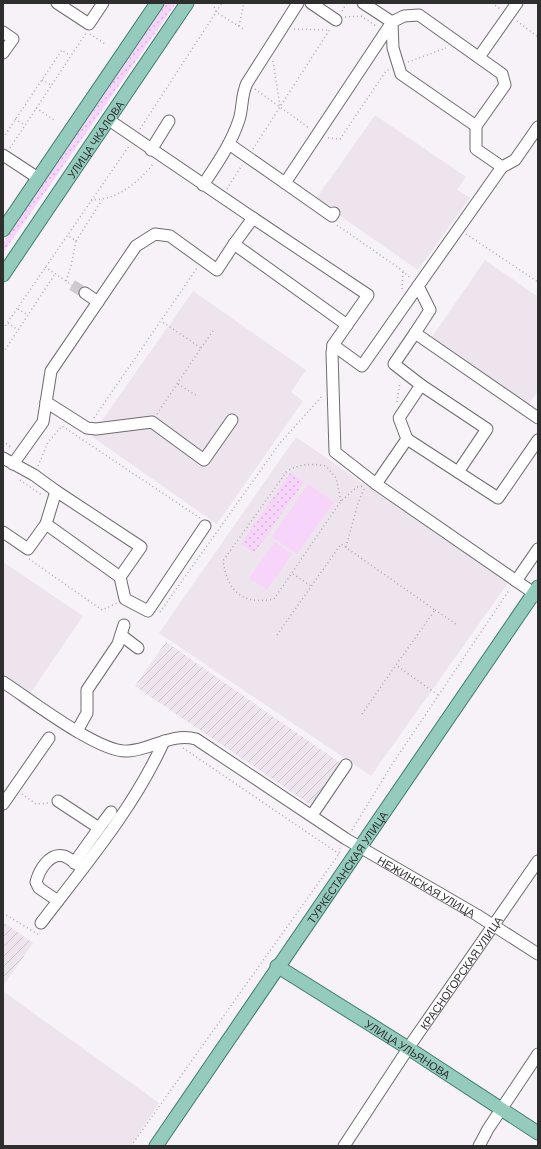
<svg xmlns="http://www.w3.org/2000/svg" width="541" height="1149" font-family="Barlow,sans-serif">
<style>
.built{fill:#eee4ee}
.industrial{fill:url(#industrial-furrows)}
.grass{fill:url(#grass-dots)}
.pitch{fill:#f7d4fa}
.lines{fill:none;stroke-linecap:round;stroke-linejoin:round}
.minor-tunnel{stroke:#cecbcf;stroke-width:11;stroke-dasharray:11 5.5;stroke-linecap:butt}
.minor-casing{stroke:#6f6b6f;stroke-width:13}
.major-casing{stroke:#427d6d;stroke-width:15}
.path{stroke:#adaaae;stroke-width:1.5;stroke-dasharray:1 3;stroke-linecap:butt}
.minor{stroke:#fff;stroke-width:11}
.major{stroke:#94cbbc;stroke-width:13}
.labels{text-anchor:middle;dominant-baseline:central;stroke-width:4;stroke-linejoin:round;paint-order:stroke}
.street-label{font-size:11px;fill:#2f2e2f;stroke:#fff}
</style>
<defs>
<pattern id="industrial-furrows" width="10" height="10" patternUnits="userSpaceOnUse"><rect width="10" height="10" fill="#eee4ee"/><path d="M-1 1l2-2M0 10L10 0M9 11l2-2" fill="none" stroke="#ccc4cc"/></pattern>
<pattern id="grass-dots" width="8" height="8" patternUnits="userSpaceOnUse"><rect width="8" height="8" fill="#f7d4fa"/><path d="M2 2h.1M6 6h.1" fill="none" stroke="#d4b6d7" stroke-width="1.8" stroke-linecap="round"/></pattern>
</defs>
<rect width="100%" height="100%" fill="#f6f2f7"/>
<g class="built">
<polygon points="375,115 466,177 457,190 470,198 418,270 316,199"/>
<polygon points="485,260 538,297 538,391 529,404 432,337"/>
<polygon points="193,291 306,370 291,392 303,401 217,524 91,436"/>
<polygon points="296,437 508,583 371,776 159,633"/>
<polygon points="3,562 83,616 29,695 3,677"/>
<polygon points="4,992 159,1103 131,1146 3,1146"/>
</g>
<g class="industrial">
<polygon points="166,642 340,763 311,805 135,686"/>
<polygon points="3,922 33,943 3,986"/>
</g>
<g class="grass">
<polygon points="166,3 176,3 3,253 3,243"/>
<polygon points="290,473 304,482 254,553 241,544"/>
</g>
<g class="pitch">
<polygon points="308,484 334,502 297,554 272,537"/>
<polygon points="275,542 292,554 267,590 249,578"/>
</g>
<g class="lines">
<polyline class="minor-tunnel" points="72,285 85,293"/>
<g class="minor-casing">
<g id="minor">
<polyline points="57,3 89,24 103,3"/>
<polyline points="311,3 336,20"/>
<polyline points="363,3 392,22"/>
<polyline points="3,32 13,39 3,53"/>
<polyline points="479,57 517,3"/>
<polyline points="109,120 253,218 234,244 347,325 333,345 332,353 335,452 376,484 538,596"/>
<polyline points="476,126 476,149 502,167 515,160 538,127"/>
<polyline points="229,144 285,183 392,22 404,16 419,15 502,74 505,85 476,126 401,74 393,48 392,22"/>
<polyline points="151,150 169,121"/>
<polyline points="3,155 38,178"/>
<polyline points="285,183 332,216 334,213"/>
<path d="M 203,185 C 217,164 231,144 239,120 C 243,108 241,95 247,83 L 298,3"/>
<polyline points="253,218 368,295 347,325"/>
<polyline points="85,293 98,302"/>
<polyline points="415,333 430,310 418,286 502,167"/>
<polyline points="333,345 362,366 418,286"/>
<polyline points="421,385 394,364 415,333 538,418"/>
<polyline points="46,402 87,428 96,429 152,422 204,460 232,420"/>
<polyline points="407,439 498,498 538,440"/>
<polyline points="3,458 34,475 56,491 46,524 120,577 125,599 148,611 205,526"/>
<polyline points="13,464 43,422 51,371 136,246 155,234 170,236 217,270 234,244"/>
<polyline points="376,484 407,439 399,418 421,385 487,429 458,472"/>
<polyline points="56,491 141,547 120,577"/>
<polyline points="3,532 28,549 46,524"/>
<polyline points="516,581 538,549"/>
<polyline points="121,635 138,648"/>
<path id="s1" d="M 3,682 C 28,698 100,754 128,751 C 151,750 172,732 196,739 L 346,839 L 477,915 L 538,954"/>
<polyline points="77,731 87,713 87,690 118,644 124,625"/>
<polyline points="58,801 99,828 74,863"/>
<polyline points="3,804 49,738"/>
<polyline points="312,815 346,765"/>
<polyline points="99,828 111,812"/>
<path d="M 58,901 L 39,888 L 36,882 C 39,871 49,852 64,856 C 70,858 77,865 83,868"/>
<path d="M 41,923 C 85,865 134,808 164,741"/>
<path id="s2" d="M 344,1146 L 413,1041 L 538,861"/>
<polyline points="479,1146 488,1129 538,1054"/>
</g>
</g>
<g class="major-casing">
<g id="major">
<polyline points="3,230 157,3"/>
<path id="s3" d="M 3,275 L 187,3"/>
<path id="s4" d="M 277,966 L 408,1048 L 538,1133"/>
<path id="s5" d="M 156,1146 L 538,587"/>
</g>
</g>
<g class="path">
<polyline points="213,3 216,12 245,30"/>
<polyline points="492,3 500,9"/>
<polyline points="342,11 347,3"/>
<polyline points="361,16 376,26"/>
<polyline points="345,17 364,16"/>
<polyline points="517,21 538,37"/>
<polyline points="239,26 244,3"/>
<polyline points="294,29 330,30"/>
<polyline points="90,34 105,44"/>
<polyline points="273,61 280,106"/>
<polyline points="408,62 446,48"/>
<polyline points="42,80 51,85"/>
<polyline points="255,89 309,128"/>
<polyline points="36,108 54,120"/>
<polyline points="15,119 25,125"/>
<polyline points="140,129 222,3"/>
<polyline points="3,138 62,50 70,56"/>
<polyline points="328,138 340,139 386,71 390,69"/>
<polyline points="10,148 86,33"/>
<polyline points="253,149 330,29"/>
<polyline points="227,189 242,165"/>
<path d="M 91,200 C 117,200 138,183 154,163"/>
<polyline points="337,225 403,271 411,279"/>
<polyline points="466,234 538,282"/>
<polyline points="76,241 102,200"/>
<polyline points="45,267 72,285"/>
<polyline points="66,281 71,266 76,241 67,235"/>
<polyline points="402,289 403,271"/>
<polyline points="18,309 28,315"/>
<polyline points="8,323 18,330"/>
<polyline points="3,329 129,146"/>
<polyline points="201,348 213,331"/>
<polyline points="3,353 55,274"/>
<polyline points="178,384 197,396"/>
<polyline points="397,402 400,382"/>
<polyline points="157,414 201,348 161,321"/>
<polyline points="94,418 197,268"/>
<polyline points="3,441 12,448"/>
<polyline points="38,466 48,442 62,426 200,518"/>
<polyline points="20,480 43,496"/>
<path d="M 341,501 L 336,478 L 326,466 C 311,463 300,464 287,471 L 223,561 C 228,592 242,605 274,599 L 341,501 L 357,487 L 362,486"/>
<polyline points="346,547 358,503 364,489"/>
<polyline points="29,559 102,610 117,603"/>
<polyline points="293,574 311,586"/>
<polyline points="435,610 456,624"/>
<polyline points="160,612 280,443 323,395"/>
<polyline points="277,635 341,544 435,610 396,665 438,695"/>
<polyline points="362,714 396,665"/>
<polyline points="183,748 339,854"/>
<polyline points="22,794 36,804 49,803"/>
<polyline points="352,830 393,763 510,589"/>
<polyline points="3,913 39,935 40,933"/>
<polyline points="131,1146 339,854 340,848"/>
</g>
<use href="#minor" class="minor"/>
<use href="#major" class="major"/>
</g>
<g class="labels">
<g class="street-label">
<text stroke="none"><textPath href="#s3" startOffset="164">УЛИЦА ЧКАЛОВА</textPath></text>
<text stroke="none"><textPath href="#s5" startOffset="338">ТУРКЕСТАНСКАЯ УЛИЦА</textPath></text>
<text stroke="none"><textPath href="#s1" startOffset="488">НЕЖИНСКАЯ УЛИЦА</textPath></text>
<text stroke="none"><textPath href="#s2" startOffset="209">КРАСНОГОРСКАЯ УЛИЦА</textPath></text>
<text stroke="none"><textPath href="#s4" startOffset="155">УЛИЦА УЛЬЯНОВА</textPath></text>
</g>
</g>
<rect width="541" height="1149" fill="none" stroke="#2f2e2f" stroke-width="8"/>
</svg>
